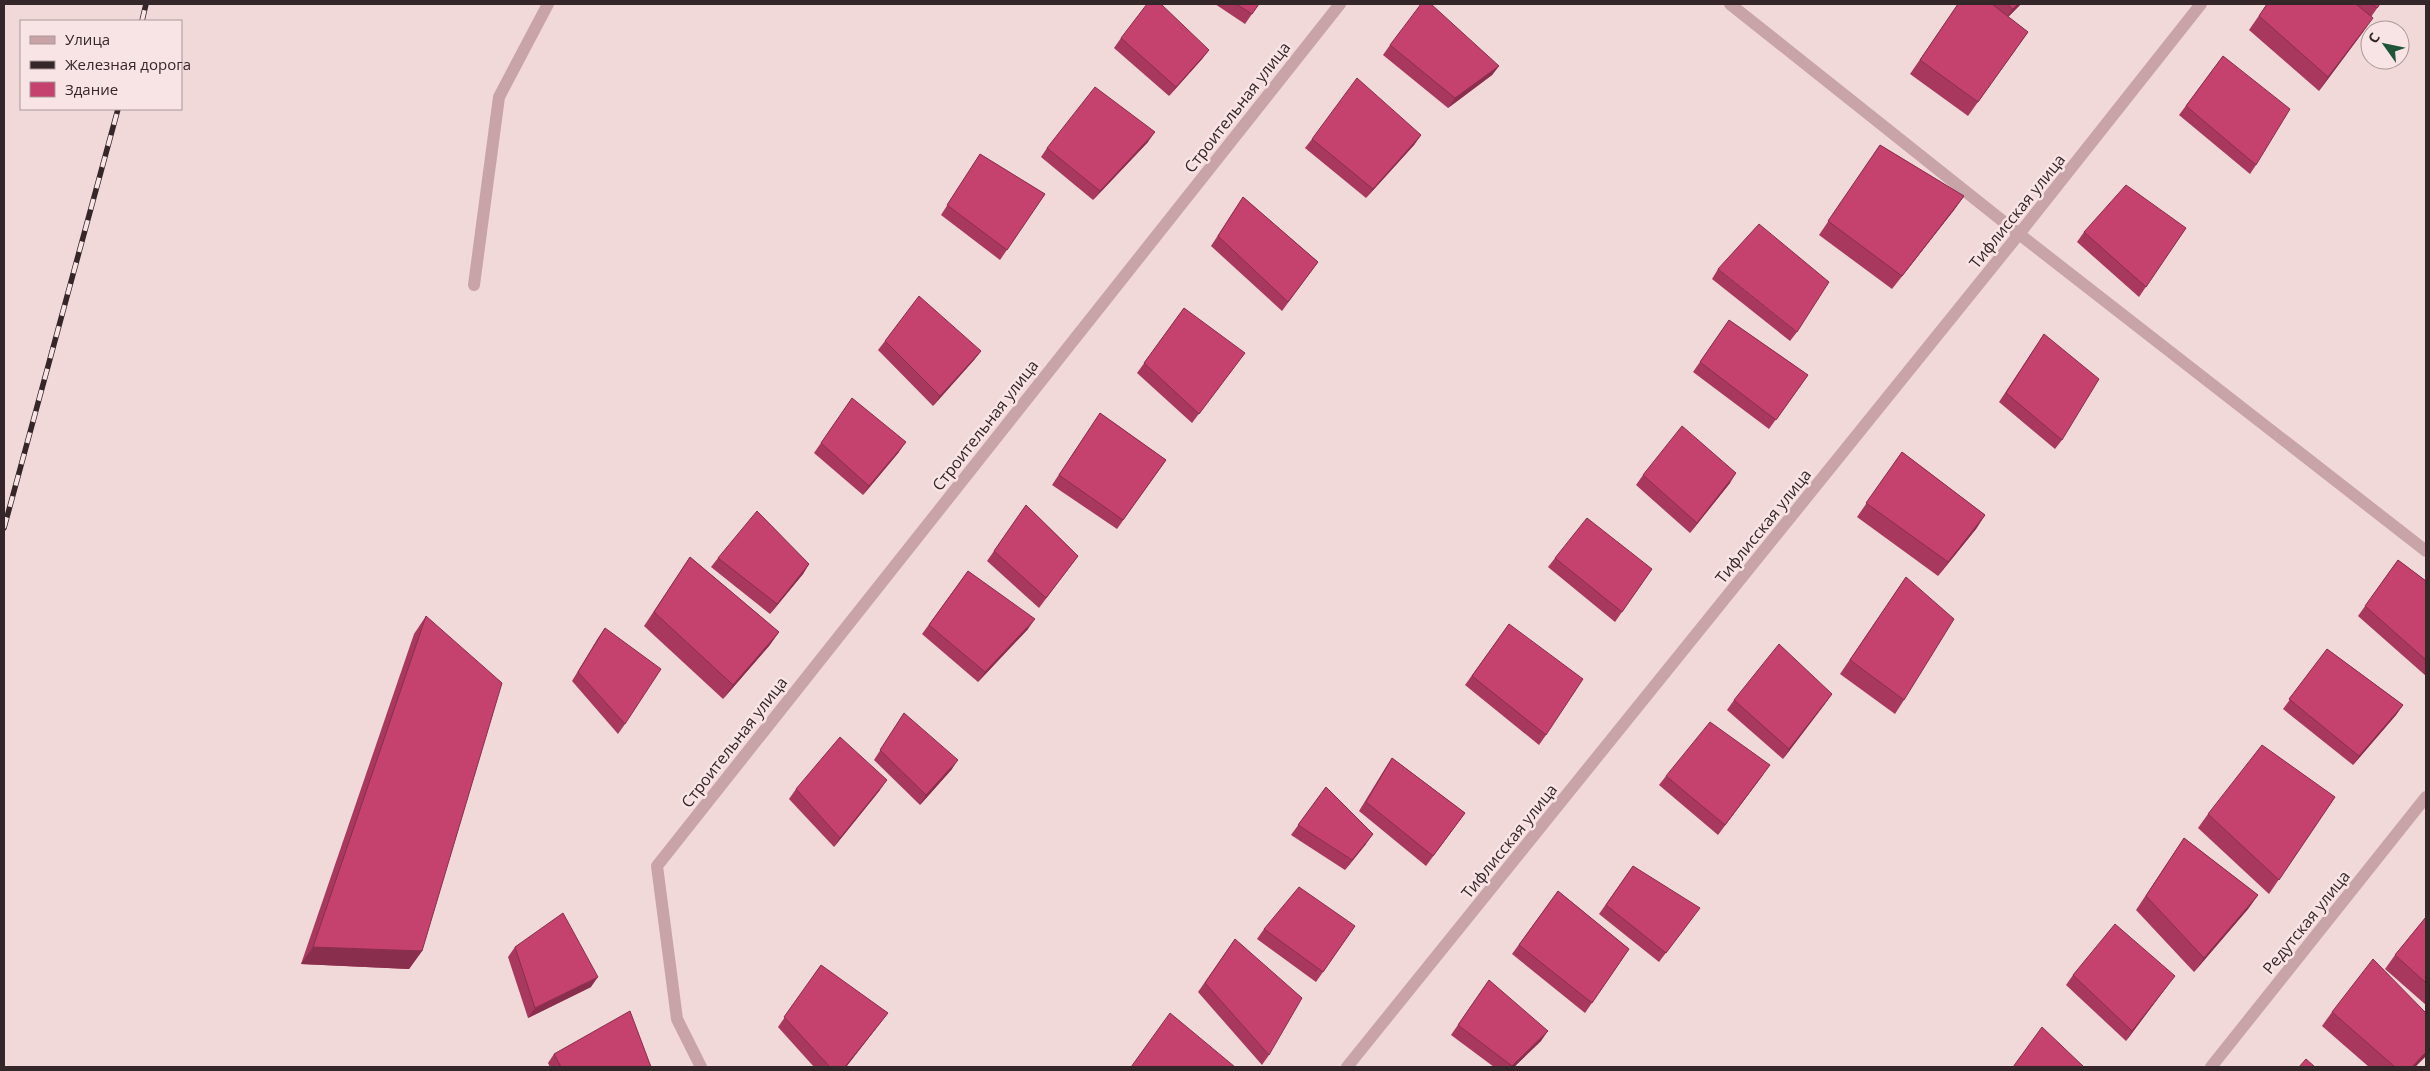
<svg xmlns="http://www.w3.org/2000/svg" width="2430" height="1071" font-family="'Open Sans',sans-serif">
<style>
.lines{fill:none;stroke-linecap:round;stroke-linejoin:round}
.street{stroke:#c8a4a9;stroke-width:12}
.rail-casing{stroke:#342629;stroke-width:5.5}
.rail{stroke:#f9e4e5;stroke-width:4;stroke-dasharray:11;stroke-linecap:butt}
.wall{fill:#a9385f}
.shaded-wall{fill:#8a2e4d}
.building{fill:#c5416e;stroke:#8a2e4d}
.labels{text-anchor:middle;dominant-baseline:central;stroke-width:5;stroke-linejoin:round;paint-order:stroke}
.street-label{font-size:16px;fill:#342629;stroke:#f9e4e5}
</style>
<rect width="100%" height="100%" fill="#f1d8d9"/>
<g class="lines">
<g class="street">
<polyline points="1730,4 2019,234 2426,551"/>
<polyline points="474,285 499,97 548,4"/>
<polyline points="701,1067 677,1019 657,866 1340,4"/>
<polyline points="1347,1067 2019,234 2201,4"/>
<polyline points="2211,1067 2426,797"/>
</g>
<g class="rail-casing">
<g id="rail">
<polyline points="142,21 146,4"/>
<polyline points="4,528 118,109"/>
</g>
</g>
<use href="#rail" class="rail"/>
</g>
<g class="wall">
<polygon points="1215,4 1259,4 1245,24"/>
<polygon points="1958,4 2021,4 2008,17 2028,32 1968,116 1910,74"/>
<polygon points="2267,4 2380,4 2371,17 2363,32 2319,91 2249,30"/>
<polygon points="1121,38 1209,50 1202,59 1169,96 1114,48"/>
<polygon points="1390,45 1499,66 1492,75 1448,108 1383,55"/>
<polygon points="2223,56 2256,165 2250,174 2179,115"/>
<polygon points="1421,135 1414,145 1366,198 1305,148 1312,139"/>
<polygon points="1148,142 1093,200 1041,157 1047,148"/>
<polygon points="1880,145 1964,196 1954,210 1892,289 1819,235"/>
<polygon points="980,154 1045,194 1000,260 941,215"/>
<polygon points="1243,197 1318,262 1282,311 1211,246"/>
<polygon points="2186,228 2139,297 2077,242 2084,232"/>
<polygon points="1718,269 1797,332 1790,341 1712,279"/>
<polygon points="1184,308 1238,362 1192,423 1137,373"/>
<polygon points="1729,320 1808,375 1769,429 1693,372"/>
<polygon points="2044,334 2062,440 2055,449 1999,402"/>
<polygon points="885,341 981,351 974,360 933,406 878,350"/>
<polygon points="852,398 899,452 863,495 814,453"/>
<polygon points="1100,413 1166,460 1117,529 1052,485"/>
<polygon points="1902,452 1985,515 1976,529 1938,576 1857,517"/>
<polygon points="1643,475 1730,483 1690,533 1636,485"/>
<polygon points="1026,505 1078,556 1039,608 987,561"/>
<polygon points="690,557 779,632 769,646 723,699 644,626"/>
<polygon points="718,558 809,564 803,574 770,614 711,567"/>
<polygon points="1555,558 1652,569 1615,622 1548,567"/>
<polygon points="2398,560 2426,581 2426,676 2358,616"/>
<polygon points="968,571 1028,629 978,682 922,634"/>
<polygon points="1906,577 1904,700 1895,714 1840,674"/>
<polygon points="426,616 422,951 409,969 301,964 414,634"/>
<polygon points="1509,624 1546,735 1539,745 1465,685"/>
<polygon points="605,628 625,724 618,734 572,681 598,638"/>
<polygon points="2327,649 2403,705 2396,715 2353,765 2283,709"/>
<polygon points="1832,694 1783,759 1727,710 1734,700"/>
<polygon points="904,713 952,769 920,805 874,760"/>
<polygon points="1392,758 1465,813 1426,866 1359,811 1386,767"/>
<polygon points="1763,775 1718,835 1659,785 1666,776"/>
<polygon points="1326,787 1366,844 1345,870 1291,835"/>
<polygon points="796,789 880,790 834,847 789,799"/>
<polygon points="2335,797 2269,894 2198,828 2208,814"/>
<polygon points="2184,838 2258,895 2248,909 2194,972 2136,910"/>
<polygon points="1633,866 1693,917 1659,962 1599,914"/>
<polygon points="1558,891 1629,949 1585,1013 1512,954"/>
<polygon points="2426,917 2426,1005 2385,969 2395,955"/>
<polygon points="1355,926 1316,982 1257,939 1264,929"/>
<polygon points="1235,939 1269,1055 1262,1065 1198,992"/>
<polygon points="515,947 591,987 528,1018 508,957"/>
<polygon points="821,965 881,1022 846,1067 814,1067 778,1027"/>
<polygon points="2073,975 2168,985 2126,1041 2066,985"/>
<polygon points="1489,980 1541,1041 1514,1067 1494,1067 1451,1035"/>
<polygon points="2332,1012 2426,1056 2415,1067 2369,1067 2322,1026"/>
<polygon points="554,1054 651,1067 550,1067 548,1063"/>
</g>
<g class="shaded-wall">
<polygon points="2018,4 2021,4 2006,19 2013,9"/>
<polygon points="2373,18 2363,32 2319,91 2328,77"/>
<polygon points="1209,50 1202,59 1169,96 1176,87"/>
<polygon points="1499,66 1492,75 1448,108 1455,98"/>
<polygon points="1155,132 1148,142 1093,200 1100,191"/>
<polygon points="1421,135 1414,145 1366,198 1373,189"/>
<polygon points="1964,196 1954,210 1892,289 1902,276"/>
<polygon points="981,351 974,360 933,406 940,396"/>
<polygon points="906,442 899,452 863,495 869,486"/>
<polygon points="1736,473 1730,483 1690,533 1697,523"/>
<polygon points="1985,515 1976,529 1938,576 1948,562"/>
<polygon points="809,564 803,574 770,614 777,604"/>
<polygon points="1035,619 1028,629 978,682 985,672"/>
<polygon points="779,632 769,646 723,699 733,685"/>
<polygon points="1832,694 1825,704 1783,759 1789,749"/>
<polygon points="2403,705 2396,715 2353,765 2359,756"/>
<polygon points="958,760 952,769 920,805 926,795"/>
<polygon points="887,780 880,790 834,847 840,838"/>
<polygon points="1373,834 1366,844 1345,870 1352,860"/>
<polygon points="2258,895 2248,909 2194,972 2204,958"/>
<polygon points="313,947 422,951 409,969 301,964"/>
<polygon points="2175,976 2168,985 2126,1041 2132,1031"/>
<polygon points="598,977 591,987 528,1018 535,1008"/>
<polygon points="888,1013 846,1067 845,1067"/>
<polygon points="1548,1031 1541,1041 1514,1067 1511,1067"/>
<polygon points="2426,1052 2426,1056 2415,1067 2412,1067"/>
</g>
<g class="building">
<polygon points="1147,4 1161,4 1209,50 1176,87 1121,38"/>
<polygon points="1236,4 1259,4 1252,14"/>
<polygon points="1421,4 1431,4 1499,66 1455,98 1390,45"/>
<polygon points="1958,4 1992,4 2028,32 1978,102 1920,60"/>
<polygon points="2006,4 2018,4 2013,9"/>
<polygon points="2267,4 2356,4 2373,18 2328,77 2259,16"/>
<polygon points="2372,4 2380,4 2377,8"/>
<polygon points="2223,56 2290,109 2256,165 2186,106"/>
<polygon points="1357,78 1421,135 1373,189 1312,139"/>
<polygon points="1095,87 1155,132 1100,191 1047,148"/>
<polygon points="1880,145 1964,196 1902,276 1828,221"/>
<polygon points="980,154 1045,194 1007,250 947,205"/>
<polygon points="2126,185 2186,228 2146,287 2084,232"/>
<polygon points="1243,197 1318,262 1288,302 1218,236"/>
<polygon points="1759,224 1829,282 1797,332 1718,269"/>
<polygon points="919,296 981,351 940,396 885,341"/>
<polygon points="1184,308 1245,353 1199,414 1144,363"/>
<polygon points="1729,320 1808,375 1776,420 1700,362"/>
<polygon points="2044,334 2099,379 2062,440 2006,393"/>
<polygon points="852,398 906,442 869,486 821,443"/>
<polygon points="1100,413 1166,460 1123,520 1059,475"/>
<polygon points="1682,426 1736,473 1697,523 1643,475"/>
<polygon points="1902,452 1985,515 1948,562 1866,503"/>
<polygon points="1026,505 1078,556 1046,598 994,551"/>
<polygon points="757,511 809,564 777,604 718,558"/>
<polygon points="1587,518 1652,569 1622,612 1555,558"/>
<polygon points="690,557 779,632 733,685 654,612"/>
<polygon points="2398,560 2426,581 2426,660 2365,606"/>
<polygon points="968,571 1035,619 985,672 929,625"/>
<polygon points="1906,577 1954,619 1904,700 1850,660"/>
<polygon points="426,616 502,683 422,951 313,947"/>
<polygon points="1509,624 1583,679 1546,735 1472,676"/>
<polygon points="605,628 661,669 625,724 578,672"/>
<polygon points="1779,644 1832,694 1789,749 1734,700"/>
<polygon points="2327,649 2403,705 2359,756 2289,699"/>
<polygon points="904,713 958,760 926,795 880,750"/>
<polygon points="1710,722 1770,765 1725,825 1666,776"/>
<polygon points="840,737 887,780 840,838 796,789"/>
<polygon points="2262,745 2335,797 2279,880 2208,814"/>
<polygon points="1392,758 1465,813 1433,856 1366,802"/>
<polygon points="1326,787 1373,834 1352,860 1298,825"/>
<polygon points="2184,838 2258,895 2204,958 2146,896"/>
<polygon points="1633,866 1700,908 1666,953 1606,905"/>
<polygon points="1299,887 1355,926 1323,972 1264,929"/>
<polygon points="1558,891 1629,949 1592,1003 1519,945"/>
<polygon points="563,913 598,977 535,1008 515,947"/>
<polygon points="2426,917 2426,983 2395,955"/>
<polygon points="2115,924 2175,976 2132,1031 2073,975"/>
<polygon points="1235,939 1302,998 1269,1055 1205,983"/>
<polygon points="2373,959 2426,1013 2426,1052 2412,1067 2395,1067 2332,1012"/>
<polygon points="821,965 888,1013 845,1067 830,1067 784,1017"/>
<polygon points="1489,980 1548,1031 1512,1066 1458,1025"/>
<polygon points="630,1011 651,1067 561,1067 554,1054"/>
<polygon points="1170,1013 1235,1067 1131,1067"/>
<polygon points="2042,1027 2084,1067 2013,1067"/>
<polygon points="2306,1059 2315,1067 2299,1067"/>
</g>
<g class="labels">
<g class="street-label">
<text transform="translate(1237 107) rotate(-52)">Строительная улица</text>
<text transform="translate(2017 211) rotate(-51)">Тифлисская улица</text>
<text transform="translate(985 425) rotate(-52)">Строительная улица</text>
<text transform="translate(1763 526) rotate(-51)">Тифлисская улица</text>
<text transform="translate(734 742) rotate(-52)">Строительная улица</text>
<text transform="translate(1509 841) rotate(-51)">Тифлисская улица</text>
<text transform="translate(2306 922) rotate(-51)">Редутская улица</text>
</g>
</g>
<rect width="2430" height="1071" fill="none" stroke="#342629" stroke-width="10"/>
<rect x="20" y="20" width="162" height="90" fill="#f9e4e5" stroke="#aa989a"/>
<rect x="30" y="36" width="25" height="8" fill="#c8a4a9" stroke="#aa989a"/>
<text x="65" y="45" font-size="15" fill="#342629">Улица</text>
<rect x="30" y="61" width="25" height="8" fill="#342629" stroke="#aa989a"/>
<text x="65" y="70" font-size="15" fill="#342629">Железная дорога</text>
<rect x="30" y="82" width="25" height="15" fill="#c5416e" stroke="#aa989a"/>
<text x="65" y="95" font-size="15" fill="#342629">Здание</text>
<g transform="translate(2385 45) rotate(303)"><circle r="24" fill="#f9e4e5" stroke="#aa989a"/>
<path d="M0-4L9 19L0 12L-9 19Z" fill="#1c5537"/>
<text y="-8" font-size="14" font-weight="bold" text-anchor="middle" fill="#342629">С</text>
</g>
</svg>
